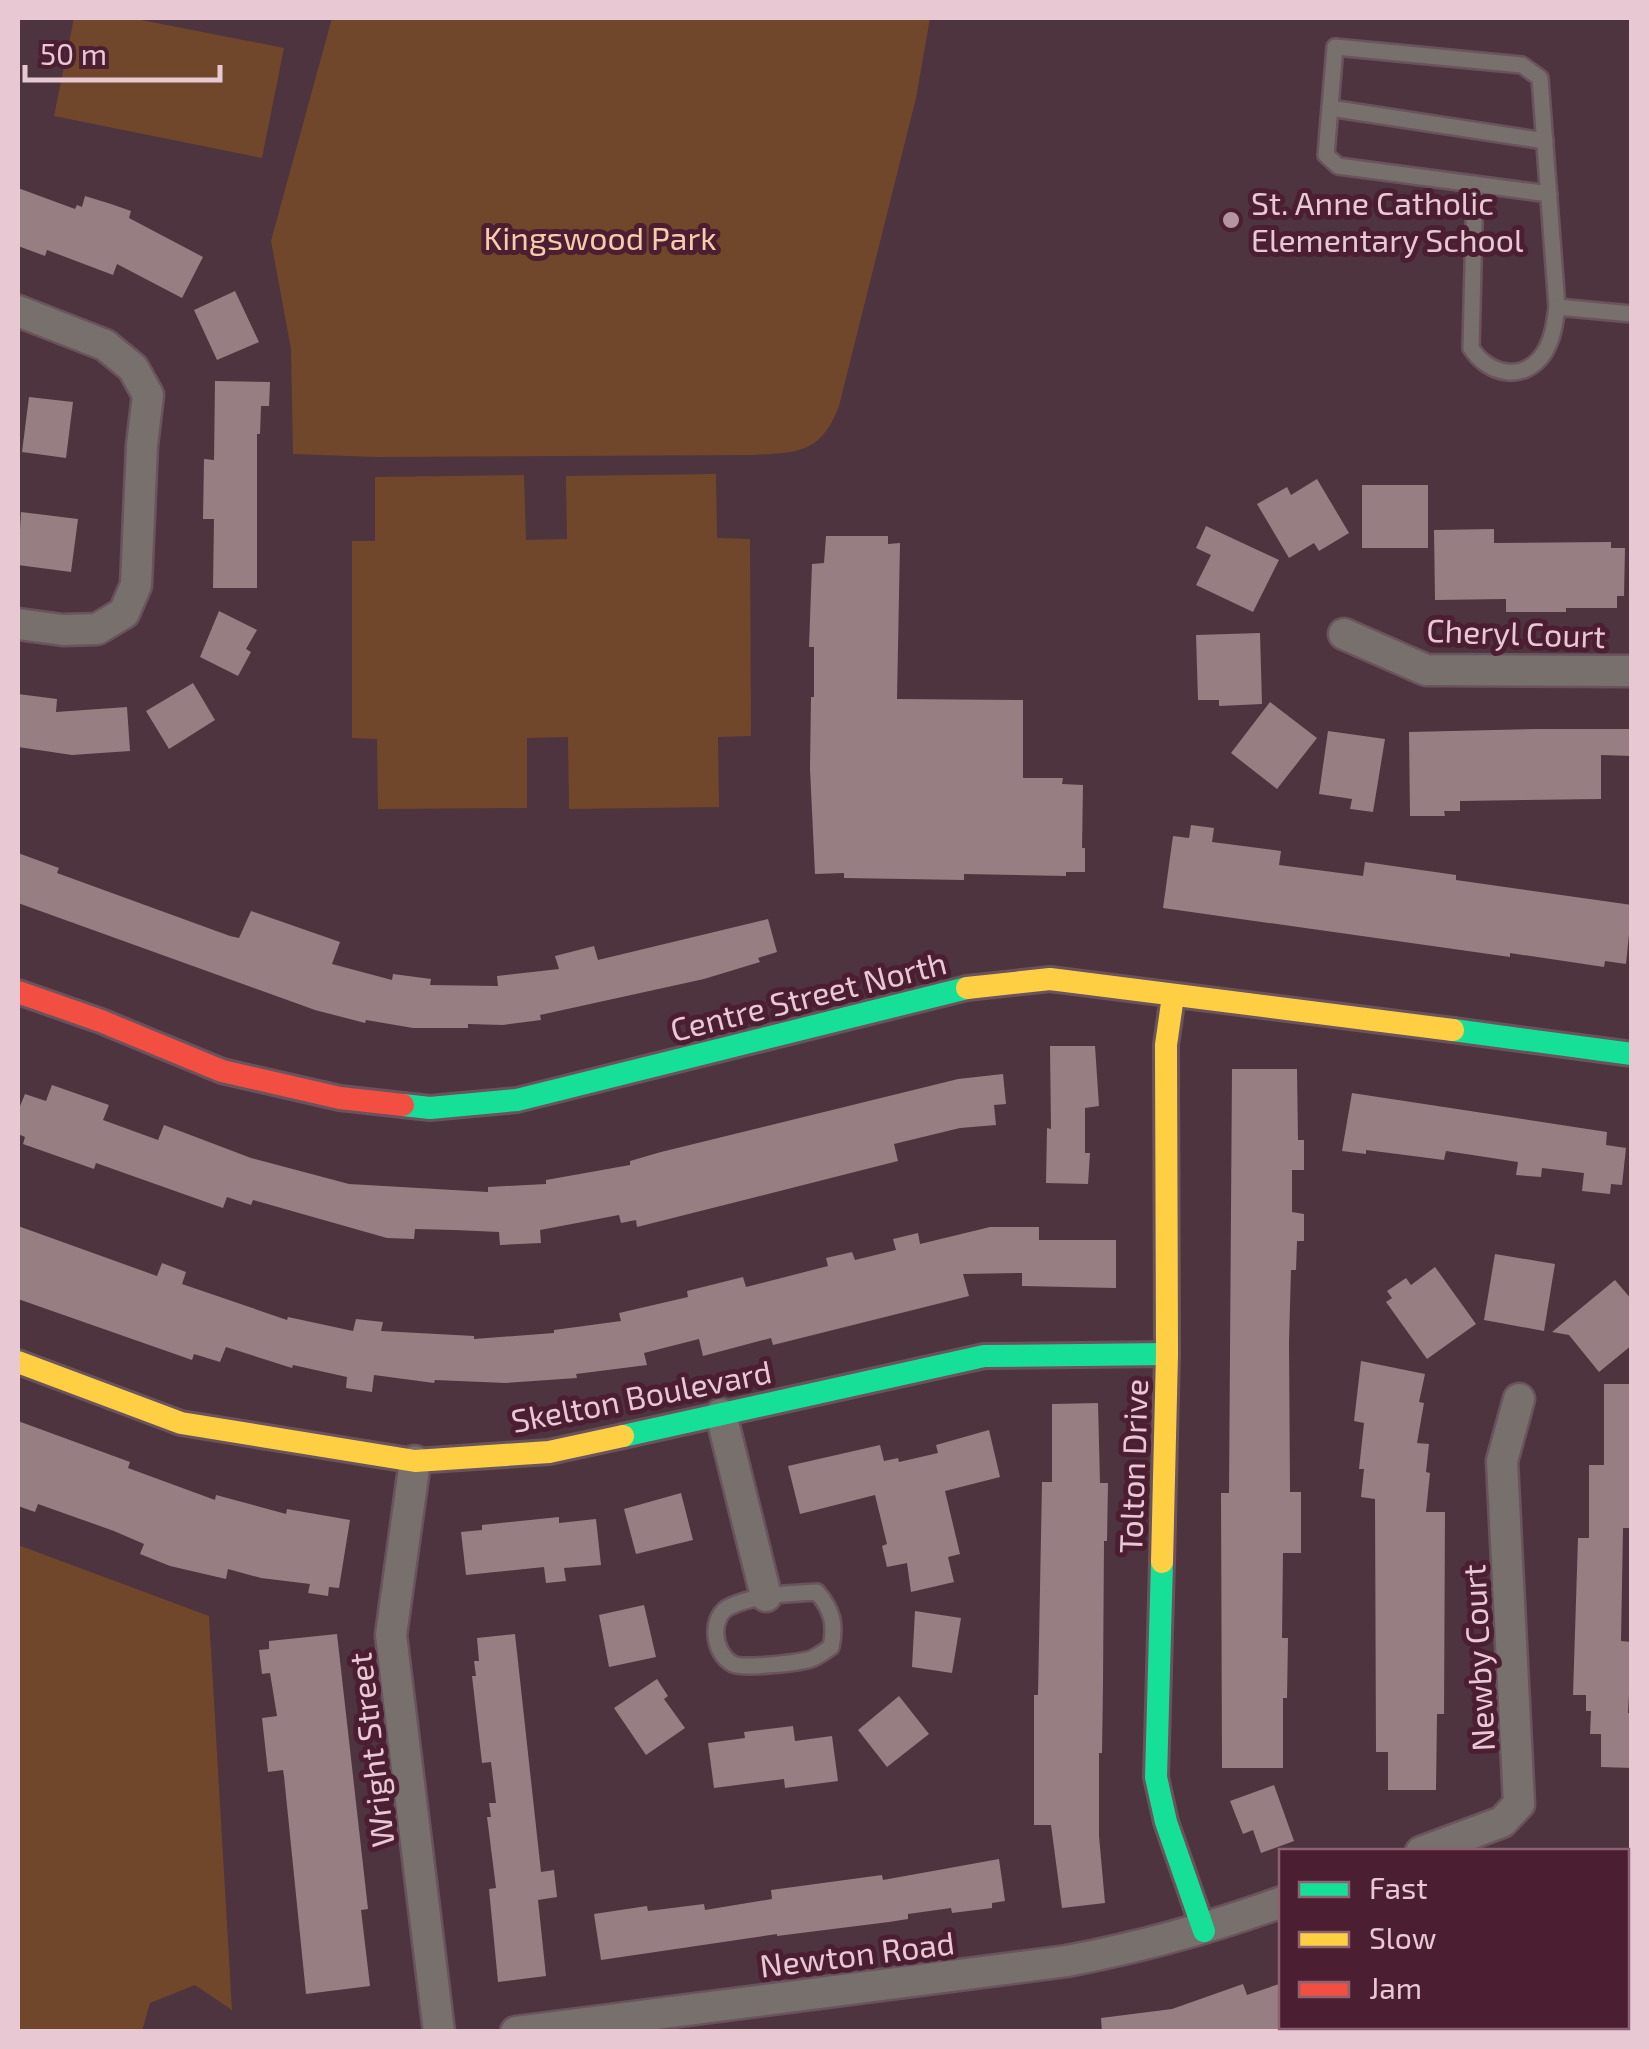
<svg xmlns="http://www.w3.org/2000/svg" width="1649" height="2049" font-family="'Exo 2',sans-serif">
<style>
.green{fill:#71472c}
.building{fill:#977e83}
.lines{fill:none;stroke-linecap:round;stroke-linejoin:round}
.lane-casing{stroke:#6a535d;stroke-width:20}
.street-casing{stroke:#6a535d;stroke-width:35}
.fast-casing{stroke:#6a535d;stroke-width:28}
.slow-casing{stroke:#6a535d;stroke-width:28}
.jam-casing{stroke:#6a535d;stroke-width:28}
.lane{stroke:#77706d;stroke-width:15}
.street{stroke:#77706d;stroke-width:30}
.fast{stroke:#16e098;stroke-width:22}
.slow{stroke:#ffcf43;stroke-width:22}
.jam{stroke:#f24e42;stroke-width:22}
.poi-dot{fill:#b2959f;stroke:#4c1e31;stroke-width:4}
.labels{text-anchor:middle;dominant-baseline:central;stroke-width:10;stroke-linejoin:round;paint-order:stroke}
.poi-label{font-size:32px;fill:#e8c9d3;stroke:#4c1e31;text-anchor:start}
.park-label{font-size:32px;fill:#f8cbac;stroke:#4c1e31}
.street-label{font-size:32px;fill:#e8c9d3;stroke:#4c1e31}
</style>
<rect width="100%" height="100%" fill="#4e343e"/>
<g class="green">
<polygon points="74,18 131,18 284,48 262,158 54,116"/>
<path d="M 332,18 L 930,18 L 916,98 L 839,406 C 821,454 799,452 753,455 L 376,457 L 293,454 L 291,349 L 271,241 Z"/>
<polygon points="716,474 717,538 750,539 751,736 718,737 719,807 569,809 568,737 527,738 527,808 378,809 377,739 352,738 352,541 375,541 375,477 524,475 526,540 567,539 566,476"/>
<polygon points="18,1545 209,1616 232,2010 195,1985 150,2003 142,2031 18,2031"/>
<polygon points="1631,1972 1631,2031 1448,2031 1464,2026 1626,2026 1627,1974"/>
</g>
<g class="building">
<polygon points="18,188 75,209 77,205 82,207 85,196 111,204 131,211 129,218 203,257 182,298 117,264 113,275 47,250 45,256 18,246"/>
<polygon points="235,291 259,342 217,360 194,310"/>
<polygon points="215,381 270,382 269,406 261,406 260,434 257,434 257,588 213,588 214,519 203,519 204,459 214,460"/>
<polygon points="29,397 73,402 66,458 22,452"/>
<polygon points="1317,479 1349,533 1319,551 1314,543 1289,558 1257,504 1287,487 1291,495"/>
<rect x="1362" y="485" width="66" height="63"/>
<polygon points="21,512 78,519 71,572 18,565"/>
<polygon points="1206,526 1279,560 1253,612 1196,585 1211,555 1196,548"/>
<polygon points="1494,529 1494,543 1611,542 1611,548 1625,548 1624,596 1617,596 1617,608 1566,608 1566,612 1506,612 1506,599 1435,600 1434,530"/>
<polygon points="826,536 888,536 888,544 900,543 897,699 1023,700 1023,778 1063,778 1062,784 1083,785 1082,848 1085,848 1085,872 1066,872 1066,876 964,874 964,880 844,878 844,873 815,874 810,769 811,697 814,697 814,647 809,647 812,564 824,563"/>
<polygon points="219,611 257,630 246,649 251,652 238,676 200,657"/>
<polygon points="1260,633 1262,704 1219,706 1219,700 1198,700 1196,635"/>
<polygon points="193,683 215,720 169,749 146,711"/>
<polygon points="18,694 57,699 56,712 127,707 130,751 72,755 18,747"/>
<polygon points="1270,702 1317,738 1277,789 1231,753"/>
<polygon points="1537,729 1632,729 1632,756 1601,755 1601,799 1460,801 1460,811 1444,811 1445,816 1410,816 1409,732"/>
<polygon points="1328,731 1385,739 1373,812 1350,809 1352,799 1319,794"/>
<polygon points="1191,825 1214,828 1212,842 1281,851 1279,865 1363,876 1365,862 1456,875 1456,880 1632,905 1626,964 1605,961 1604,967 1510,953 1510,957 1163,908 1173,836 1189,838"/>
<polygon points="18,853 59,868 57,873 230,936 239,938 251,911 340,942 332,964 392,980 393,974 431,979 430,985 498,986 497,976 559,969 555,956 594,946 598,960 768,919 777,952 758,958 760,962 704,979 540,1015 541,1020 503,1025 468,1024 468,1028 413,1028 366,1020 365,1023 315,1010 18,903"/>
<polygon points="1050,1046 1095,1046 1099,1106 1085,1108 1085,1153 1090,1153 1088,1184 1046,1183 1047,1128 1051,1129"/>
<polygon points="1232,1069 1297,1069 1298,1140 1304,1140 1304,1170 1292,1170 1292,1212 1304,1214 1304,1241 1297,1241 1296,1270 1291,1270 1289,1342 1290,1492 1301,1492 1301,1553 1283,1553 1282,1638 1288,1638 1287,1698 1283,1698 1283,1768 1222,1768 1221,1493 1229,1493"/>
<polygon points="1003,1074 1006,1104 994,1105 996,1125 960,1128 894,1144 898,1161 637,1227 636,1220 621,1223 619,1215 540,1230 541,1243 500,1245 499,1232 455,1230 415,1229 414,1239 387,1238 253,1200 251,1205 227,1197 223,1208 96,1163 94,1169 23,1144 25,1137 18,1134 18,1111 25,1094 46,1101 52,1085 109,1105 103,1120 158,1140 164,1125 251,1158 349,1184 488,1192 488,1187 546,1184 546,1180 630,1165 630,1161 661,1152 958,1079"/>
<polygon points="1352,1093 1607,1132 1606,1145 1626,1148 1622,1185 1611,1184 1610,1194 1582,1191 1584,1173 1542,1168 1541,1177 1516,1175 1518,1162 1446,1151 1444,1160 1366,1150 1366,1154 1342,1151"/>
<polygon points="18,1226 157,1276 162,1263 186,1272 182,1284 287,1320 288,1317 353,1331 356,1319 383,1322 381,1331 474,1336 474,1339 554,1333 554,1330 621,1321 619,1313 688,1297 687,1291 743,1277 746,1287 828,1266 826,1258 852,1252 855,1260 896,1250 893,1239 918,1233 920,1244 990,1227 1039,1227 1039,1240 1116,1240 1116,1288 1022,1286 1022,1273 963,1274 969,1296 773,1345 771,1338 703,1356 699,1339 644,1353 647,1365 576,1374 577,1378 506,1383 435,1380 434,1383 374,1375 372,1392 346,1388 347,1377 293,1365 292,1368 226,1347 220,1362 194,1354 192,1360 18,1299"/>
<polygon points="1495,1254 1555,1264 1544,1331 1484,1320"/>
<polygon points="1435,1267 1476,1324 1427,1359 1386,1302 1392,1298 1387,1291 1406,1278 1411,1285"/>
<polygon points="1615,1280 1632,1300 1632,1345 1599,1372 1569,1335 1552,1332"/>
<polygon points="1361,1361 1425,1374 1419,1402 1424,1403 1417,1443 1429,1444 1426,1472 1430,1473 1426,1512 1445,1512 1444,1714 1437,1714 1436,1790 1388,1790 1388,1752 1376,1752 1375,1499 1361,1497 1364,1469 1359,1469 1364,1423 1354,1421"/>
<polygon points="1604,1384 1632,1384 1632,1528 1623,1528 1621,1641 1632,1642 1628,1713 1632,1713 1632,1768 1601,1767 1601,1734 1590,1734 1591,1711 1586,1711 1586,1695 1573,1695 1578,1538 1589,1538 1589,1465 1604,1465"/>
<polygon points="1098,1403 1100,1483 1108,1483 1107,1541 1104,1541 1103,1684 1102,1753 1099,1753 1099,1836 1105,1903 1062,1908 1051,1825 1034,1825 1034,1695 1038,1695 1042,1482 1052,1482 1052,1404"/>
<polygon points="18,1421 130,1462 128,1468 215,1500 216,1495 286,1514 287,1509 350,1520 339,1588 329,1587 328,1596 308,1593 310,1584 261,1578 228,1569 226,1579 170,1566 140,1554 144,1544 114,1531 38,1504 35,1512 18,1506"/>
<polygon points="989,1430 1000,1477 945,1491 960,1554 948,1557 954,1582 911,1592 907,1563 887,1567 882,1546 887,1544 875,1495 800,1514 788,1466 880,1445 884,1461 898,1458 899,1462 938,1453 936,1445"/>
<polygon points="681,1493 693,1540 636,1554 624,1509"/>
<polygon points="559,1517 559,1523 596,1519 601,1565 564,1568 566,1581 546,1583 544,1567 466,1575 461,1532 482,1530 482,1525"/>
<polygon points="644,1605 656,1657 609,1667 599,1615"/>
<polygon points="915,1611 961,1618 952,1673 912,1667"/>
<polygon points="337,1634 368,1909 361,1910 370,1986 306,1994 284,1776 283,1770 268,1772 262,1718 277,1716 270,1673 262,1674 259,1650 269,1649 269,1641"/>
<polygon points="515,1634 541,1872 554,1870 557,1897 538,1900 546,1976 498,1982 489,1889 496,1888 487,1817 491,1817 489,1803 496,1803 491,1762 482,1763 472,1676 476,1676 474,1661 479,1661 477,1638"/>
<polygon points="657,1679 668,1696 664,1699 685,1728 646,1755 614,1708"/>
<polygon points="899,1696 929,1734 887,1767 858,1730"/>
<polygon points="793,1726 795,1741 832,1736 838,1781 785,1788 784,1779 714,1788 708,1743 745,1738 744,1732"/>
<polygon points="1274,1785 1294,1841 1261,1853 1253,1830 1243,1834 1230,1801"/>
<polygon points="999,1859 1005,1901 992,1903 992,1908 952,1913 951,1908 908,1914 908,1919 889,1922 777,1936 777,1934 601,1960 594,1914 647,1906 648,1911 704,1904 705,1910 772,1899 771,1890 882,1875 883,1880"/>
<polygon points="1282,1983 1282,2032 1102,2032 1101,2018 1172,2009 1243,1984 1247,1995"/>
</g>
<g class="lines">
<g class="lane-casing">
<g id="lane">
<polyline points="1330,108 1545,141"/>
<path d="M 1475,184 L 1471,348 C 1488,375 1524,383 1544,353 C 1553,339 1555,322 1557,307 L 1540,78 L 1522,65 L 1335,47 L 1326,155 L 1338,166 L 1549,194"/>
<polyline points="1557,307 1632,314"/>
<path d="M 817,1592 C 832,1610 836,1624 831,1647 C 825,1651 817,1657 811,1659 C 798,1663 743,1669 733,1664 C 712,1653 709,1615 731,1606 C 758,1594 789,1594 817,1592 Z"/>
</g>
</g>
<g class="street-casing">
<g id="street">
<polyline points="18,311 105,345 133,368 148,395 142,445 136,585 124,613 97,629 63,630 18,624"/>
<polyline points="1344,634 1426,670 1632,671"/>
<polyline points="721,1414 766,1596"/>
<polyline points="415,1461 391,1635 439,2032"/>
<polyline points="1421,1852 1502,1822 1519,1804 1502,1461 1519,1399"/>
<path d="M 516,2032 L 1067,1961 C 1141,1947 1210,1928 1282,1902"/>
</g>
</g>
<g class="fast-casing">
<g id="fast">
<polyline points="1453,1030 1632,1054"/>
<polyline points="403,1105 430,1108 517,1100 967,988"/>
<polyline points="623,1436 984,1356 1167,1354"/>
<polyline points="1162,1562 1156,1777 1166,1822 1204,1931"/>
</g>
</g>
<g class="slow-casing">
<g id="slow">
<polyline points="967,988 1050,979 1453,1030"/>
<polyline points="18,1362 181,1423 415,1461 549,1452 623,1436"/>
<polyline points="1162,1562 1167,1354 1166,1045 1173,996"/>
</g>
</g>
<g class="jam-casing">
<polyline id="jam" points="18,992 101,1021 222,1071 340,1098 403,1105"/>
</g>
<use href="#lane" class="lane"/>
<use href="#street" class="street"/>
<use href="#fast" class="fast"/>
<use href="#slow" class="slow"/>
<use href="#jam" class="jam"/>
</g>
<circle class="poi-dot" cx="1231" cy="220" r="10"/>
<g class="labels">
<g class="poi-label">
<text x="1251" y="202">St. Anne Catholic<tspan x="1251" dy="37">Elementary School</tspan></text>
</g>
<g class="park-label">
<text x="600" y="237">Kingswood Park</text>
</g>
<g class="street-label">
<text transform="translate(1516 632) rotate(2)">Cheryl Court</text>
<text transform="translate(808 995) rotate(-14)">Centre Street North</text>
<text transform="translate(641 1395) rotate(-11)">Skelton Boulevard</text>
<text transform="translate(1132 1466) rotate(-88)">Tolton Drive</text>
<text transform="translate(1477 1658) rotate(-93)">Newby Court</text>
<text transform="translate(370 1750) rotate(-97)">Wright Street</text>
<text transform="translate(857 1953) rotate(-7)">Newton Road</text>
</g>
</g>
<rect width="1649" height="2049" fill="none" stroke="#e8c9d3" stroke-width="40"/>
<rect x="1279" y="1849" width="350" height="180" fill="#4c1e31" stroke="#8a6272" stroke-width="2.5"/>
<rect x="1299" y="1882" width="50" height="15" fill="#16e098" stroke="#8a6272" stroke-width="2.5"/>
<text x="1369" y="1899" font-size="30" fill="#e8c9d3">Fast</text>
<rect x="1299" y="1932" width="50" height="15" fill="#ffcf43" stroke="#8a6272" stroke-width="2.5"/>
<text x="1369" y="1949" font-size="30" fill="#e8c9d3">Slow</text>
<rect x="1299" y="1982" width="50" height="15" fill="#f24e42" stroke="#8a6272" stroke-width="2.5"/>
<text x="1369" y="1999" font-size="30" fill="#e8c9d3">Jam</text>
<path d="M25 65v15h195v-15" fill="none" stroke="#e8c9d3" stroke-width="5"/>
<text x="40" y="65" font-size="30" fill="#e8c9d3" stroke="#4c1e31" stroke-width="8" paint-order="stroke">50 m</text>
</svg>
